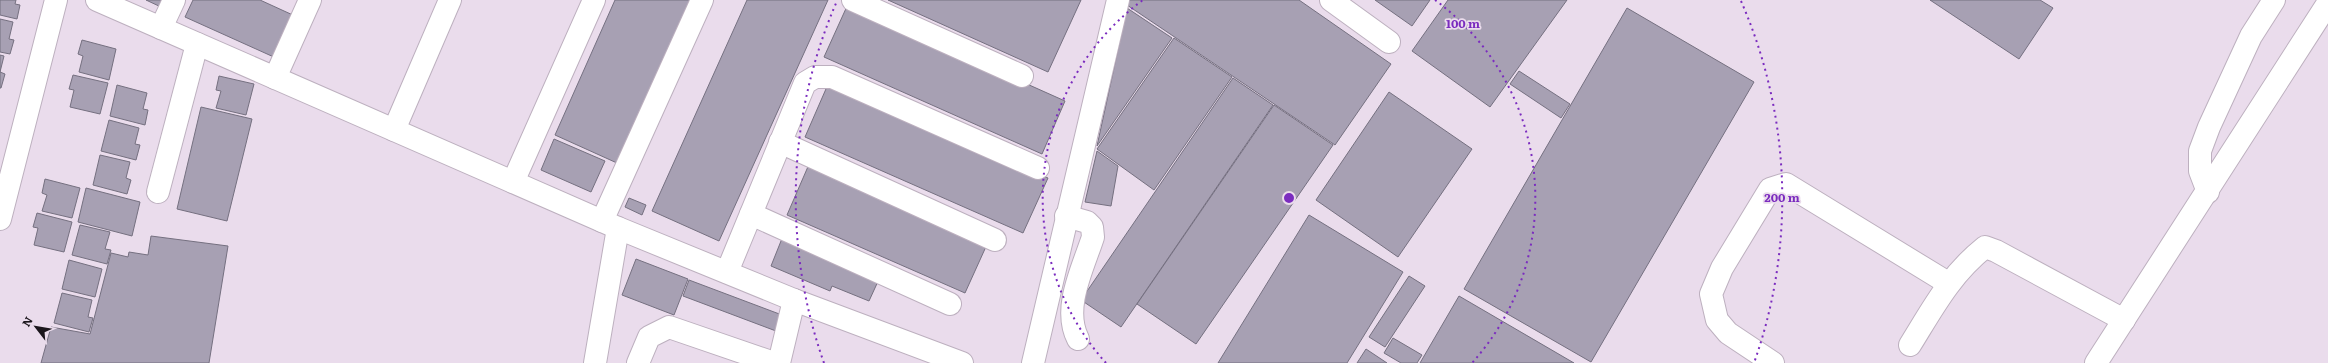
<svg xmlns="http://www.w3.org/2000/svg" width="2328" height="363" font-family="Literata,serif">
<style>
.building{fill:#a7a0b3;stroke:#757080}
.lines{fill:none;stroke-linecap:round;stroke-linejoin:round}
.minor-casing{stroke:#bdb0bf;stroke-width:24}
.minor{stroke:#fff;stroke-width:22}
.ring{fill:none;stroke:#7b2cbf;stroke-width:2;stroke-dasharray:2 4}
.centre{fill:#7b2cbf;stroke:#eadcec;stroke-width:2}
.ring-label{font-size:12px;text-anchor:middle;font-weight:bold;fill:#7b2cbf;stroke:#eadcec;stroke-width:3.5;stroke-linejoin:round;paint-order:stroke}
</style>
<rect width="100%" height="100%" fill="#eadcec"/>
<g class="building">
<polygon points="0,0 16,0 15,4 20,5 17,19 0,15"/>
<polygon points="146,0 164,0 161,7"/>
<polygon points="193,0 260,0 295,16 276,58 185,17"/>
<polygon points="615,0 690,0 617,163 555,135"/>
<polygon points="747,0 828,0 719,241 652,211"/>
<polygon points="888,0 1081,0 1048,72"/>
<polygon points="1128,0 1299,0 1391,64 1335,145 1127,5"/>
<polygon points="1375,0 1430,0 1412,26"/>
<polygon points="1448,0 1567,0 1490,107 1412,51"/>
<polygon points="1930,0 2040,0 2053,8 2019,59"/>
<polygon points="848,4 1065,101 1042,154 824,57"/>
<polygon points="1127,8 1172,38 1097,146"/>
<polygon points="1627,8 1754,82 1591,362 1464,289"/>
<polygon points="0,19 13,22 9,39 14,40 10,54 0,52"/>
<polygon points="1174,38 1232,77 1154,190 1097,149"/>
<polygon points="82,40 116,49 109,80 79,72 83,56 78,54"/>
<polygon points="0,55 4,56 0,72"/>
<polygon points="1519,71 1570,104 1561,118 1510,84"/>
<polygon points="0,72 5,74 1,88 0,88"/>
<polygon points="73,75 108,83 100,114 70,107 74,90 69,89"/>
<polygon points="219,76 254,84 246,115 216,108 221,91 216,90"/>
<polygon points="1233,78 1273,105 1121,327 1081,300"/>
<polygon points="829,82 1048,178 1023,233 805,137"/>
<polygon points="117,85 147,93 143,109 148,110 145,125 110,116"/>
<polygon points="1389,92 1472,149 1398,257 1316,200"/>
<polygon points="1274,105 1333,145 1196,344 1137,304"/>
<polygon points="201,107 252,119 227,221 177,209"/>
<polygon points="109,120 139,128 135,144 140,145 136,160 101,151"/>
<polygon points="554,139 605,161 591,192 541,170"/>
<polygon points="1097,151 1118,166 1111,206 1085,202"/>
<polygon points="100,155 130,162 126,178 131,180 127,194 93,185"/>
<polygon points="810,162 989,240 965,293 787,215"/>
<polygon points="45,179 80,188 72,218 42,211 47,195 42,193"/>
<polygon points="86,188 140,202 132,236 78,222"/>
<polygon points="629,198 646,205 642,215 625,207"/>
<polygon points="37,213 72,222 64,252 34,245 38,228 33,227"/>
<polygon points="1309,215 1403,272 1347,363 1218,363"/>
<polygon points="80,225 110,232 105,249 111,250 107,264 72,255"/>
<polygon points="151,236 228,246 209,363 41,363 51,327 90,334 111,253 128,257 129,252 148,255"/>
<polygon points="783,236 880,277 869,301 832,286 830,291 771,266"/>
<polygon points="636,259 688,279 674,315 622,295"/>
<polygon points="69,260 102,269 95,297 62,289"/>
<polygon points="1409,276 1425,286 1385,347 1369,337"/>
<polygon points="689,280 782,315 776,331 683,296"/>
<polygon points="62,293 92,300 88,317 93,318 89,332 54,323"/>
<polygon points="1459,296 1574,363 1420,363"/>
<polygon points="1393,338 1422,355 1417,363 1401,363 1384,353"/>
<polygon points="1366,349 1387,363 1357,363"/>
</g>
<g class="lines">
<g class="minor-casing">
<g id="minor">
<polyline points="97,0 618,228 794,300 962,363"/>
<polyline points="853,0 1022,76"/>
<polyline points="1331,0 1389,42"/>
<polyline points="161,28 174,0"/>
<polyline points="275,78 310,0"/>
<polyline points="394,130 450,0"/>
<polyline points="780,142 995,240"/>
<polyline points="513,182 594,0"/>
<polyline points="158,192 197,44"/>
<polyline points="2208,192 2200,171 2200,151 2209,127 2251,36 2274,0"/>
<polyline points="751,214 950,304"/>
<path d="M 1066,216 L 1087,222 L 1092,227 L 1093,237 C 1083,268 1062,308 1078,339"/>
<polyline points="0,219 56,0"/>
<polyline points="602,221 702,0"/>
<polyline points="727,272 805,83 815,77 832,77 1038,168"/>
<path d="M 1910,345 C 1933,308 1950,275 1985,247 L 1996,251 L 2124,320"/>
<polyline points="595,363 618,228"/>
<polyline points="638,363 649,337 669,327 774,363"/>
<polyline points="779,363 794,300"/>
<polyline points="1033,363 1118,0"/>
<polyline points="1773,363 1728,333 1717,320 1711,294 1722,268 1770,189 1786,184 1948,283"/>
<polyline points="2096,363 2328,3"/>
</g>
</g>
<use href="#minor" class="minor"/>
</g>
<g class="ring">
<path d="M1106 363A246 246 0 0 1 1143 0M1435 0A246 246 0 0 1 1472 363"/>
<path d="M824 363A493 493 0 0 1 837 1M1741 1A493 493 0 0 1 1754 363"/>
</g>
<circle cx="1289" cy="198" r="6" class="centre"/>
<g class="ring-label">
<text x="1463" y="28">100 m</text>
<text x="1782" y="202">200 m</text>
</g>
<g transform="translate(36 327) rotate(301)" stroke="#eadcec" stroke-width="3" paint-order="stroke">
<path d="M0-3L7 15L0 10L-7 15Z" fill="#1b161c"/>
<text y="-6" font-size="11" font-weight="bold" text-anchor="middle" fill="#1b161c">N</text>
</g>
</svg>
